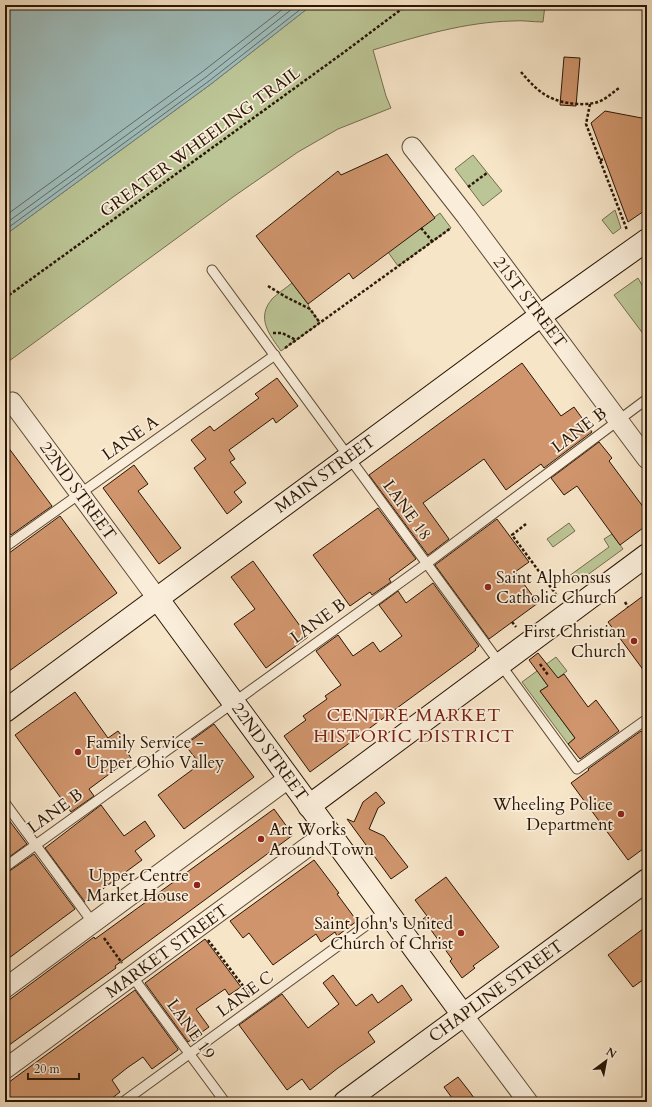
<svg xmlns="http://www.w3.org/2000/svg" width="652" height="1107" font-family="Cardo,serif">
<style>
.green{fill:#bcc596;stroke:#736e4e}
.water{fill:#9fbdbc;stroke:#707a73}
.lines{fill:none;stroke-linecap:round;stroke-linejoin:round}
.shore{stroke:#646a60;stroke-width:1}
.building{fill:#d0956d;stroke:#2a1605}
.lane-casing{stroke:#5d4a36;stroke-width:11}
.street-casing{stroke:#5d4a36;stroke-width:21}
.secondary-casing{stroke:#2a1605;stroke-width:24}
.path{stroke:#2a1605;stroke-width:2.5;stroke-dasharray:3 2;stroke-linecap:butt}
.lane{stroke:#faeedb;stroke-width:9}
.street{stroke:#faeedb;stroke-width:19}
.secondary{stroke:#faeedb;stroke-width:22}
.poi-dot{fill:#8f2418;stroke:#faeedb;stroke-width:1.5}
.labels{text-anchor:middle;dominant-baseline:central;stroke-width:3.5;stroke-linejoin:round;paint-order:stroke}
.street-label{font-size:17px;fill:#2a1605;stroke:#faeedb}
.poi-label{font-size:17px;fill:#2a1605;stroke:#faeedb;text-anchor:end}
.neighbourhood-label{font-size:18px;letter-spacing:1px;fill:#7a1f14;stroke:#faeedb}
</style>
<rect width="100%" height="100%" fill="#f7e5c8"/>
<filter id="stains"><feTurbulence type="fractalNoise" baseFrequency=".005" numOctaves="4"/><feColorMatrix values="0 0 0 0 .2 0 0 0 0 .09 0 0 0 0 .02 0 0 0 .5 -.17"/></filter>
<radialGradient id="worn" r=".72"><stop offset=".6" stop-color="#630" stop-opacity="0"/><stop offset="1" stop-color="#630" stop-opacity=".3"/></radialGradient>
<g class="green">
<path d="M 312,5 L 545,5 L 543,22 C 533,22 523,20 512,21 C 466,22 418,36 373,50 L 386,96 L 391,108 L 338,129 L 298,152 L 233,197 L 5,364 L 5,235 L 211,84 Z"/>
<polygon points="473,155 502,191 483,206 455,169"/>
<polygon points="615,210 621,228 613,234 602,220"/>
<polygon points="440,213 451,228 398,266 388,252"/>
<polygon points="638,278 647,294 647,339 614,295"/>
<path d="M 292,283 L 308,304 L 310,309 L 320,323 L 281,351 C 269,334 256,318 272,299 C 278,293 286,288 292,283 Z"/>
<polygon points="569,523 575,531 553,547 547,539"/>
<polygon points="612,534 623,549 575,584 569,576 609,547 604,539"/>
<polygon points="556,657 567,671 558,678 543,679 548,686 540,691 575,738 568,744 522,682"/>
</g>
<polygon class="water" points="5,5 312,5 211,84 5,235"/>
<g class="lines">
<g class="shore">
<polyline points="5,216 202,72 288,5"/>
<polyline points="5,224 206,77 297,5"/>
<polyline points="5,230 209,81 306,5"/>
</g>
</g>
<g class="building">
<polygon points="564,57 580,58 576,106 560,105"/>
<polygon points="605,111 647,119 647,209 628,222 591,123"/>
<polygon points="387,154 435,218 353,279 349,273 308,304 256,236 338,171 341,175"/>
<polygon points="522,363 561,416 574,407 592,432 544,468 541,464 506,490 484,459 423,503 449,539 428,555 369,475"/>
<polygon points="277,378 298,406 276,423 273,418 229,450 235,459 230,462 246,483 234,492 242,502 227,514 194,468 206,459 191,440 210,426 214,431 259,398 255,394"/>
<polygon points="599,442 612,458 609,461 647,512 647,525 620,545 577,486 564,495 551,478"/>
<polygon points="5,443 52,506 11,535 5,527"/>
<polygon points="134,465 148,484 138,491 181,548 159,564 103,488"/>
<polygon points="378,508 416,559 389,579 391,582 372,595 370,592 350,606 313,555"/>
<polygon points="60,516 117,593 5,674 5,556"/>
<polygon points="497,519 529,562 515,572 538,603 489,639 435,565"/>
<polygon points="253,561 308,637 266,668 234,624 255,609 231,577"/>
<polygon points="433,583 479,646 475,649 476,650 310,772 284,736 306,720 303,716 327,699 325,696 341,685 316,651 338,635 353,656 373,642 380,652 402,636 379,605 398,591 406,603"/>
<polygon points="647,593 647,675 608,622"/>
<polygon points="538,653 558,678 564,674 588,707 596,700 619,731 580,759 568,744 575,738 540,691 548,686 529,660"/>
<polygon points="75,692 108,738 118,731 127,743 123,746 131,758 89,789 94,796 71,812 15,735"/>
<polygon points="214,724 254,777 184,829 158,795 200,764 185,745"/>
<polygon points="641,731 647,738 647,846 628,860 571,783 589,770 588,769"/>
<polygon points="376,792 385,803 378,808 369,829 384,836 408,867 391,879 347,819 354,822 363,802"/>
<polygon points="101,805 124,836 145,821 155,836 135,851 142,860 85,902 45,848"/>
<polygon points="274,809 293,835 115,966 116,968 5,1048 5,1003 94,937 95,939"/>
<polygon points="5,815 27,844 5,860"/>
<polygon points="34,854 75,909 5,961 5,873 8,872"/>
<polygon points="314,860 339,893 337,894 357,921 337,936 335,932 321,942 316,934 273,965 249,933 243,938 230,921"/>
<polygon points="446,877 499,947 473,966 475,968 462,978 450,961 452,959 423,919 427,916 415,900"/>
<polygon points="647,926 647,977 633,987 608,955"/>
<polygon points="205,939 241,987 229,995 225,989 196,1009 209,1027 188,1042 145,983"/>
<polygon points="333,975 356,1006 372,994 378,1003 402,985 412,1000 368,1032 375,1042 338,1068 310,1090 302,1079 287,1090 239,1025 282,994 308,1028 339,1004 323,983"/>
<polygon points="135,990 178,1049 178,1050 152,1069 143,1057 127,1068 112,1080 120,1092 107,1102 5,1102 5,1085"/>
<polygon points="458,1077 469,1091 477,1102 455,1102 444,1087"/>
</g>
<g class="lines">
<g class="lane-casing">
<g id="lane">
<polyline points="212,270 577,769 647,719"/>
<polyline points="5,547 275,355"/>
<polyline points="5,803 93,923"/>
<polyline points="5,867 426,564 647,399"/>
<polyline points="132,976 225,1102"/>
<polyline points="123,1102 386,911"/>
</g>
</g>
<g class="street-casing">
<g id="street">
<polyline points="412,147 466,216 647,459"/>
<polyline points="12,402 157,598"/>
<polyline points="5,988 289,778"/>
<polyline points="463,1015 528,1102"/>
<polyline points="5,1069 328,832"/>
</g>
</g>
<g class="secondary-casing">
<g id="secondary">
<polyline points="157,598 463,1015"/>
<polyline points="5,711 540,316 647,240"/>
<polyline points="309,806 647,555"/>
<polyline points="345,1102 647,880"/>
</g>
</g>
<g class="path">
<path d="M 521,72 C 527,79 533,86 541,92 C 555,103 581,107 598,102 C 606,99 612,93 619,88"/>
<polyline points="590,104 586,124 627,230"/>
<polyline points="600,160 605,159"/>
<polyline points="468,187 487,173"/>
<polyline points="421,228 432,241"/>
<polyline points="268,286 286,297 310,309 320,323"/>
<polyline points="5,298 343,53 407,5"/>
<polyline points="273,333 282,333 296,340"/>
<polyline points="285,348 451,228"/>
<polyline points="526,524 512,535 558,597"/>
<polyline points="625,602 628,607"/>
<polyline points="512,622 516,627"/>
<polyline points="540,664 548,675"/>
<polyline points="104,938 122,963"/>
<polyline points="208,940 250,995"/>
</g>
<use href="#lane" class="lane"/>
<use href="#street" class="street"/>
<use href="#secondary" class="secondary"/>
</g>
<g class="poi-dot">
<circle cx="488" cy="587" r="4"/>
<circle cx="634" cy="641" r="4"/>
<circle cx="78" cy="752" r="4"/>
<circle cx="621" cy="814" r="4"/>
<circle cx="261" cy="839" r="4"/>
<circle cx="197" cy="885" r="4"/>
<circle cx="461" cy="933" r="4"/>
</g>
<g class="labels">
<g class="street-label">
<text transform="translate(200 142) rotate(-36)">GREATER WHEELING TRAIL</text>
<text transform="translate(530 302) rotate(53)">21ST STREET</text>
<text transform="translate(579 430) rotate(-37)">LANE B</text>
<text transform="translate(130 438) rotate(-35)">LANE A</text>
<text transform="translate(325 474) rotate(-36)">MAIN STREET</text>
<text transform="translate(78 491) rotate(54)">22ND STREET</text>
<text transform="translate(407 510) rotate(54)">LANE 18</text>
<text transform="translate(318 621) rotate(-36)">LANE B</text>
<text transform="translate(270 752) rotate(54)">22ND STREET</text>
<text transform="translate(55 811) rotate(-36)">LANE B</text>
<text transform="translate(167 951) rotate(-36)">MARKET STREET</text>
<text transform="translate(496 991) rotate(-36)">CHAPLINE STREET</text>
<text transform="translate(245 994) rotate(-36)">LANE C</text>
<text transform="translate(191 1029) rotate(54)">LANE 19</text>
</g>
<g class="poi-label">
<text x="496" y="577" text-anchor="start">Saint Alphonsus<tspan x="496" dy="20">Catholic Church</tspan></text>
<text x="626" y="631">First Christian<tspan x="626" dy="20">Church</tspan></text>
<text x="86" y="742" text-anchor="start">Family Service -<tspan x="86" dy="20">Upper Ohio Valley</tspan></text>
<text x="613" y="804">Wheeling Police<tspan x="613" dy="20">Department</tspan></text>
<text x="269" y="829" text-anchor="start">Art Works<tspan x="269" dy="20">Around Town</tspan></text>
<text x="189" y="875">Upper Centre<tspan x="189" dy="20">Market House</tspan></text>
<text x="453" y="923">Saint John's United<tspan x="453" dy="20">Church of Christ</tspan></text>
</g>
<g class="neighbourhood-label">
<text x="414" y="715">CENTRE MARKET<tspan x="414" dy="21">HISTORIC DISTRICT</tspan></text>
</g>
</g>
<rect width="652" height="1107" fill="none" stroke="#f7e5c8" stroke-width="20"/>
<rect x="6" y="6" width="640" height="1095" fill="none" stroke="#2a1605" stroke-width="2"/>
<rect x="10" y="10" width="632" height="1087" fill="none" stroke="#2a1605"/>
<g transform="translate(606 1061) rotate(32)" stroke="#faeedb" stroke-width="3" paint-order="stroke">
<path d="M0-3L7 15L0 10L-7 15Z" fill="#2a1605"/>
<text y="-6" font-size="11" font-weight="bold" text-anchor="middle" fill="#2a1605">N</text>
</g>
<path d="M28 1073v6h51v-6" fill="none" stroke="#2a1605" stroke-width="2"/>
<text x="34" y="1073" font-size="12" fill="#2a1605" stroke="#faeedb" stroke-width="3" paint-order="stroke">20 m</text>
<rect width="100%" height="100%" filter="url(#stains)"/>
<rect width="100%" height="100%" fill="url(#worn)"/>
</svg>
